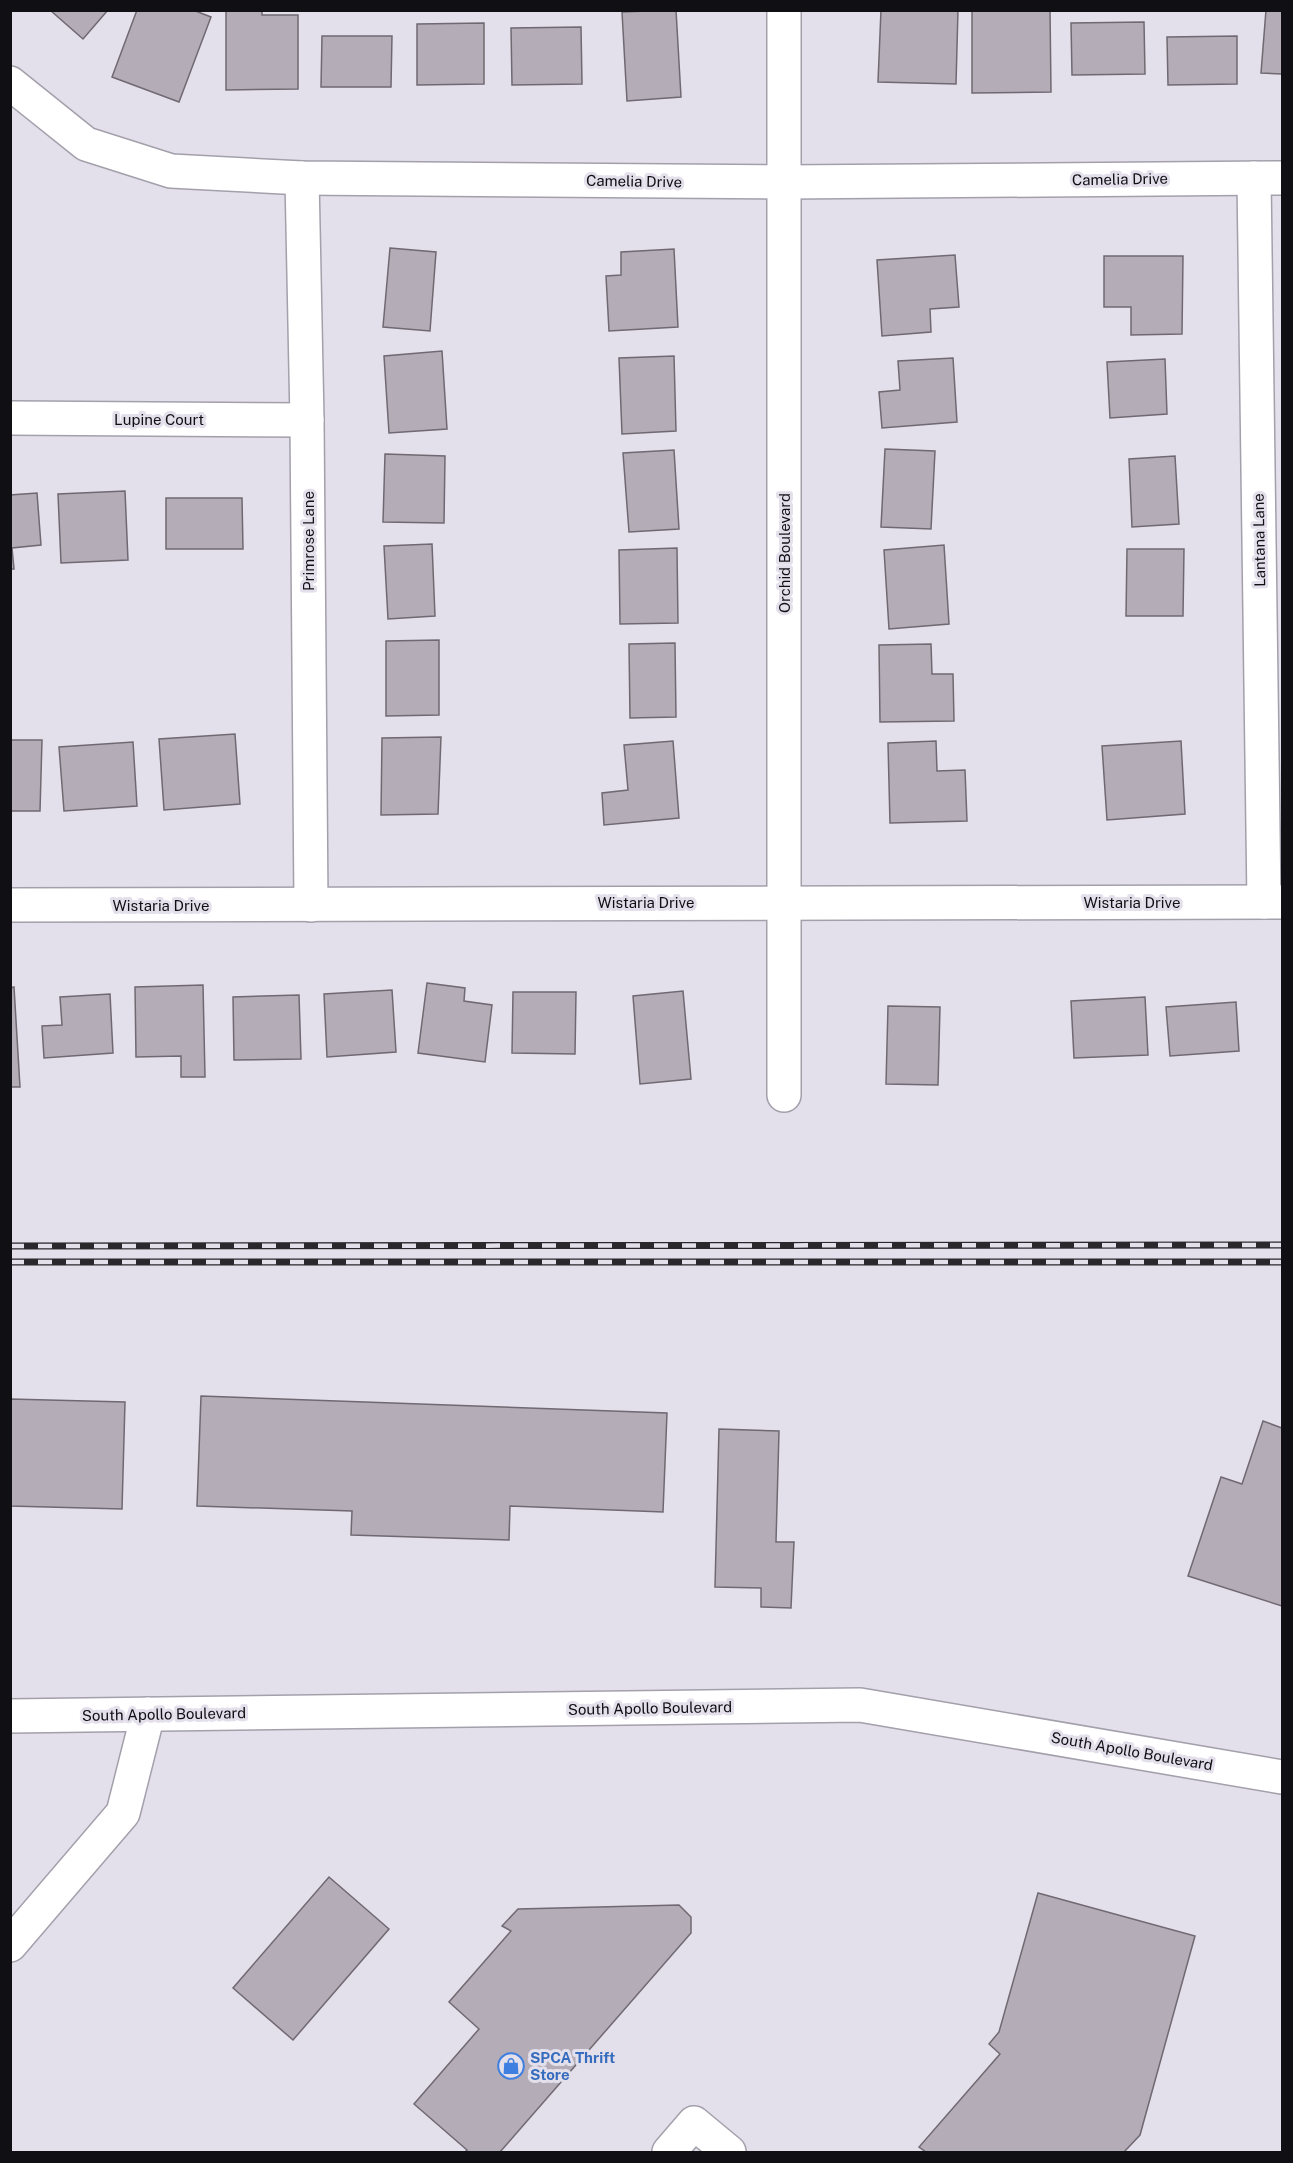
<svg xmlns="http://www.w3.org/2000/svg" width="1293" height="2163" font-family="'Public Sans',sans-serif">
<style>
.building{fill:#b4acb7;stroke:#706972;stroke-width:1.5}
.lines{fill:none;stroke-linecap:round;stroke-linejoin:round}
.minor-casing{stroke:#a3a0ab;stroke-width:36}
.minor{stroke:#fff;stroke-width:33}
.rail-casing{stroke:#2a282d;stroke-width:7}
.rail{stroke:#e3dfeb;stroke-width:4.5;stroke-dasharray:14;stroke-linecap:butt}
.labels{text-anchor:middle;dominant-baseline:central;stroke-width:6;stroke-linejoin:round;paint-order:stroke}
.street-label{font-size:15px;fill:#100f13;stroke:#e3dfeb}
.shop-label{font-size:15px;font-weight:bold;fill:#366cbe;stroke:#e3dfeb;text-anchor:start}
</style>
<rect width="100%" height="100%" fill="#e3dfeb"/>
<g class="building">
<polygon points="50,10 108,10 83,39"/>
<polygon points="137,10 193,10 211,17 179,102 112,77"/>
<polygon points="226,10 262,10 262,15 298,15 298,89 226,90"/>
<polygon points="676,10 681,97 627,101 622,12"/>
<polygon points="881,10 958,10 956,84 878,82"/>
<polygon points="972,10 1050,10 1051,92 972,93"/>
<polygon points="1266,10 1282,10 1282,74 1261,73"/>
<polygon points="1144,22 1145,74 1072,75 1071,23"/>
<polygon points="484,23 484,84 417,85 417,24"/>
<polygon points="581,27 582,84 512,85 511,28"/>
<polygon points="322,36 392,36 391,87 321,87"/>
<polygon points="1237,36 1237,84 1168,85 1167,37"/>
<polygon points="390,248 436,252 430,331 383,327"/>
<polygon points="674,249 678,327 609,331 606,276 621,275 621,252"/>
<polygon points="955,255 959,307 930,309 931,332 882,336 877,260"/>
<polygon points="1104,256 1183,256 1182,334 1131,335 1131,307 1104,307"/>
<polygon points="442,351 447,429 389,433 384,356"/>
<polygon points="674,356 676,431 622,434 619,358"/>
<polygon points="953,358 957,422 882,428 879,392 900,390 898,361"/>
<polygon points="1165,359 1167,414 1110,418 1107,362"/>
<polygon points="885,449 935,451 931,529 881,527"/>
<polygon points="674,450 679,529 629,532 623,453"/>
<polygon points="385,454 445,456 444,523 383,522"/>
<polygon points="1175,456 1179,524 1132,527 1129,459"/>
<polygon points="125,491 128,560 61,563 58,494"/>
<polygon points="37,493 41,545 12,548 14,569 10,569 10,495"/>
<polygon points="166,498 242,498 243,549 166,549"/>
<polygon points="432,544 435,616 388,619 384,546"/>
<polygon points="944,545 949,624 889,629 884,550"/>
<polygon points="677,548 678,623 620,624 619,550"/>
<polygon points="1127,549 1184,549 1183,616 1126,616"/>
<polygon points="439,640 439,715 386,716 386,641"/>
<polygon points="675,643 676,717 630,718 629,644"/>
<polygon points="931,644 932,674 953,674 954,721 880,722 879,645"/>
<polygon points="235,734 240,804 164,810 159,739"/>
<polygon points="441,737 438,814 381,815 382,738"/>
<polygon points="10,740 42,740 40,811 10,811"/>
<polygon points="673,741 679,818 604,825 602,793 628,790 624,745"/>
<polygon points="936,741 937,771 965,770 967,821 890,823 888,743"/>
<polygon points="1181,741 1185,814 1107,820 1102,746"/>
<polygon points="133,742 137,806 64,811 59,747"/>
<polygon points="427,983 465,988 464,1001 492,1005 485,1062 418,1053"/>
<polygon points="203,985 205,1077 181,1077 181,1056 136,1057 135,987"/>
<polygon points="14,987 20,1087 10,1087 10,988"/>
<polygon points="392,990 396,1052 327,1057 324,994"/>
<polygon points="683,991 691,1079 640,1084 633,996"/>
<polygon points="513,992 576,992 575,1054 512,1053"/>
<polygon points="110,994 113,1053 44,1058 42,1026 62,1025 60,997"/>
<polygon points="299,995 301,1059 234,1060 233,997"/>
<polygon points="1145,997 1148,1055 1074,1058 1071,1001"/>
<polygon points="1236,1002 1239,1051 1170,1056 1166,1007"/>
<polygon points="888,1006 940,1007 938,1085 886,1084"/>
<polygon points="201,1396 667,1413 663,1512 510,1506 509,1540 351,1535 352,1511 197,1506"/>
<polygon points="10,1399 125,1402 122,1509 10,1506"/>
<polygon points="1263,1421 1282,1428 1282,1606 1188,1576 1221,1477 1242,1484"/>
<polygon points="719,1429 779,1431 776,1542 794,1542 791,1608 761,1607 761,1588 715,1587"/>
<polygon points="329,1877 389,1929 293,2040 233,1988"/>
<polygon points="1038,1893 1195,1936 1140,2135 1124,2152 926,2152 919,2147 1000,2054 989,2044 999,2032"/>
<polygon points="679,1905 691,1917 691,1933 500,2152 465,2152 467,2150 414,2104 479,2029 449,2002 511,1931 502,1926 518,1909"/>
</g>
<g class="lines">
<g class="minor-casing">
<g id="minor">
<polyline points="784,10 784,1095"/>
<polyline points="10,83 86,144 171,171 302,178 785,182 1282,178"/>
<polyline points="302,178 307,420 311,905"/>
<polyline points="1254,178 1264,902"/>
<polyline points="10,418 307,420"/>
<polyline points="10,905 1282,902"/>
<polyline points="10,1716 860,1705 1282,1777"/>
<polyline points="10,1945 123,1813 148,1714"/>
<polyline points="669,2152 694,2123 729,2152"/>
</g>
</g>
<use href="#minor" class="minor"/>
<g class="rail-casing">
<g id="rail">
<polyline points="10,1246 1282,1245"/>
<polyline points="10,1262 1282,1262"/>
</g>
</g>
<use href="#rail" class="rail"/>
</g>
<defs>
<g id="shop-ring" transform="scale(1.35)"><circle r="9.5" fill="#e3dfeb" stroke="#3f7fe0" stroke-width="1.5"/><path d="M-5-2.5h2.3a2.7 3.5 0 0 1 5.4 0H5L5.5 6h-11ZM-1.5-2.5h3a1.5 2.3 0 0 0-3 0Z" fill="#3f7fe0"/></g>
</defs>
<g fill-rule="evenodd">
<use href="#shop-ring" x="511" y="2066"/>
</g>
<g class="labels">
<g class="street-label">
<text transform="translate(1120 179) rotate(-1)">Camelia Drive</text>
<text transform="translate(634 181) rotate(1)">Camelia Drive</text>
<text x="159" y="419">Lupine Court</text>
<text transform="translate(1259 540) rotate(-91)">Lantana Lane</text>
<text transform="translate(308 541) rotate(-90)">Primrose Lane</text>
<text transform="translate(784 553) rotate(-90)">Orchid Boulevard</text>
<text x="646" y="902">Wistaria Drive</text>
<text x="1132" y="902">Wistaria Drive</text>
<text x="161" y="905">Wistaria Drive</text>
<text transform="translate(650 1708) rotate(-1)">South Apollo Boulevard</text>
<text transform="translate(164 1714) rotate(-1)">South Apollo Boulevard</text>
<text transform="translate(1132 1751) rotate(10)">South Apollo Boulevard</text>
</g>
<g class="shop-label">
<text x="530" y="2057">SPCA Thrift<tspan x="530" dy="17">Store</tspan></text>
</g>
</g>
<rect width="1293" height="2163" fill="none" stroke="#100f13" stroke-width="24"/>
</svg>
